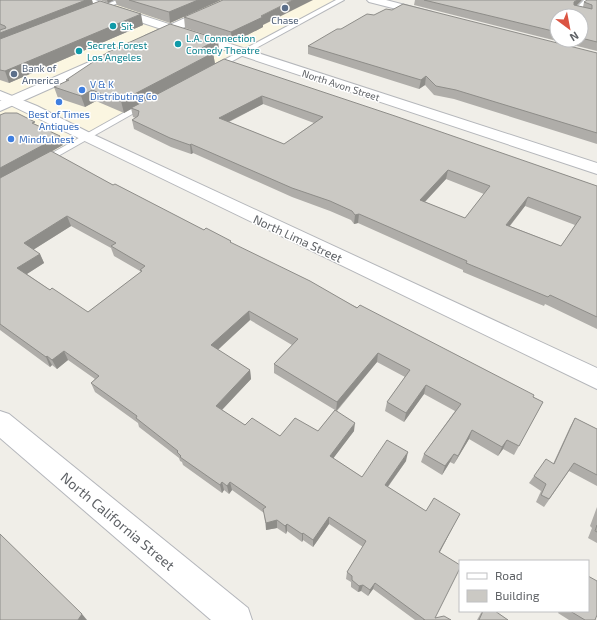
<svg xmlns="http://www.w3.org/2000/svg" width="597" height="620" font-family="'Exo 2',sans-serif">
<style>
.commercial{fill:#fbf6e1}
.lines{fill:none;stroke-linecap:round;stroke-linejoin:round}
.lane-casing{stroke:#b5b7bb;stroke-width:2}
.street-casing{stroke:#b5b7bb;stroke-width:2}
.secondary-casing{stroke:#b4b6bb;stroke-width:2}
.lane{fill:#fff;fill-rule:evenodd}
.street{fill:#fff;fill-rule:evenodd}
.secondary{fill:#fff;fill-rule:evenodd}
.wall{fill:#afada9;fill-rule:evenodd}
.shaded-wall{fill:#8e8d89}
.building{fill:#cbc9c4;stroke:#8e8d89;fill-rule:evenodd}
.service-dot{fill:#5c6f8a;stroke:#fff;stroke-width:1.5}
.culture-dot{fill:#0f9aa8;stroke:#fff;stroke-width:1.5}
.shop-dot{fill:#3f7fe0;stroke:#fff;stroke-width:1.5}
.labels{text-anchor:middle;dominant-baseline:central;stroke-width:3;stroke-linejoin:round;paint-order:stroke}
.far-service-label{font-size:10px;fill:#4e5e75;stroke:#fff}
.far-culture-label{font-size:10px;fill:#0d838f;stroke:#fff;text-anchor:start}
.far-shop-label{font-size:10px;fill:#366cbe;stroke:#fff;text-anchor:start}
.far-street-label{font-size:10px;fill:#5f6266;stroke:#fff}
.street-label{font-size:12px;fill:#5f6266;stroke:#fff}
.near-street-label{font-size:14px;fill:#5f6266;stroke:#fff}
</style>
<rect width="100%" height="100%" fill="#f0eee8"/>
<polygon class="commercial" points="123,0 339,0 0,181 0,49"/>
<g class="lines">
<g class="lane-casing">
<g id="lane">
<polygon points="117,0 126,0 98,11 93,10"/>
<polygon points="336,0 344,0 216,70 213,70 209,68"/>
<polygon points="584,0 590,0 579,11 584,13 584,15 573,13 573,11"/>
<polygon points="143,102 149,102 150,104 44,164 38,164 36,162"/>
</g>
</g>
<g class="street-casing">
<g id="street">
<polygon points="78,0 95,0 597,163 597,174 80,2"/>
<polygon points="367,0 386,0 432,12 434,14 432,16 428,17 369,2"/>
<polygon points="0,91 37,106 92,134 597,368 597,389 0,100"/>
</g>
</g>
<g class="secondary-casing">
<g id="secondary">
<polygon points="225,0 240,0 238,2 153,42 145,42 143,39 145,36"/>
<polygon points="105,55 110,56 112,59 110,62 0,111 0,101"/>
<polygon points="0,411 9,414 248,608 252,620 211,620 0,438"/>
</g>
</g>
<use href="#lane" class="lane"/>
<use href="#street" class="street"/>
<use href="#secondary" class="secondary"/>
</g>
<g class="wall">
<polygon points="0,0 92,0 93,4 143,25 9,83 0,80"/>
<polygon points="100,0 114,0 108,3"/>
<polygon points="115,0 221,0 170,23 117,5"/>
<path d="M 415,0 L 582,0 L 576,6 L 583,7 L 584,2 L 597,0 L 597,51 L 414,5 ZM 557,16 L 581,16 L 581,40 L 557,40 Z"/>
<polygon points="374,15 597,53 597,144 454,99 434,95 425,85 419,89 308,54 308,46 341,29"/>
<polygon points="184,17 263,25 263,27 232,43 185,28"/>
<path d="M 219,50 L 213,53 L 215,64 L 224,59 L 597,186 L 597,329 L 545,304 L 544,306 L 463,272 L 463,270 L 358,223 L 354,224 L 351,220 L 330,211 L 292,197 L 193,153 L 191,154 L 171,147 L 134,129 L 132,120 L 136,118 L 133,117 L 131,108 L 124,113 L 96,101 L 85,107 L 58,98 L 54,87 L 66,82 L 66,80 ZM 263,104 L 314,123 L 284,144 L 229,122 ZM 446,179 L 484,194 L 465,218 L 425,202 ZM 525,206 L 575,225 L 561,246 L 510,226 Z"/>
<path d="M 0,115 L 37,125 L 63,145 L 51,152 L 113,185 L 204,230 L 231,241 L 231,243 L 543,402 L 514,455 L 503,449 L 498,456 L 469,439 L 454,464 L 450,462 L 442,475 L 421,462 L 424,454 L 455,411 L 424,394 L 404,422 L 385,411 L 387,402 L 405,377 L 377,362 L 337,411 L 354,431 L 333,458 L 362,477 L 406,461 L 388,487 L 426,511 L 456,521 L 440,552 L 435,618 L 451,620 L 415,620 L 373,589 L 368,596 L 361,591 L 358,592 L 351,587 L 351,582 L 346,579 L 347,572 L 363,547 L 329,524 L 313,547 L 303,540 L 302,542 L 287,531 L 286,534 L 277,528 L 266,530 L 264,513 L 232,490 L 229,494 L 224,490 L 222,493 L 183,465 L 182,462 L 180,461 L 179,458 L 139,427 L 138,423 L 95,392 L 91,383 L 95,379 L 68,360 L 57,369 L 52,365 L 50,367 L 0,330 ZM 71,226 L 111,248 L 114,256 L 140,271 L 141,272 L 88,312 L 50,290 L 27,274 L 44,263 L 40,254 L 33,250 ZM 250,320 L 292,345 L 274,364 L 274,373 L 335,410 L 318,431 L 280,436 L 245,425 L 222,410 L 251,379 L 250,370 L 218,350 Z"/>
<polygon points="575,418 597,429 597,486 569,471 544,507 536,502 541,491 529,483 534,476 553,464 570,427"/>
<polygon points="597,507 597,543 588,538 592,528 590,526"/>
<polygon points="482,611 495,611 508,620 477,620"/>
<polygon points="559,611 588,611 595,620 569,620 558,613"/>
</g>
<g class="shaded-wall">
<polygon points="86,0 92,0 94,8 0,45 0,33"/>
<polygon points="107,0 114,0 108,3"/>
<polygon points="198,0 221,0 170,23 169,12"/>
<polygon points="293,0 313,0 263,25 263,27 232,43 231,32 261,16"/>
<polygon points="577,0 582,0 572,10 574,2"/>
<polygon points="141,14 143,25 9,83 5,71"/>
<polygon points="218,39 219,50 201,59 200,49"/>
<polygon points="213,53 215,64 124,113 121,101"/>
<polygon points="426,76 425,85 419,89 421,80"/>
<polygon points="92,90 96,101 85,107 81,96"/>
<polygon points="262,96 263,104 220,126 219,118"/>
<polygon points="60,136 63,145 0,179 0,168"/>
<polygon points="191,144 193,153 191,154 190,145"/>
<polygon points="448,170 446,179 418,209 420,200"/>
<polygon points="528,197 525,206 503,234 506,225"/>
<polygon points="359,214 358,223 354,224 355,215"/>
<polygon points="67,216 71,226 28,253 24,243"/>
<polygon points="40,254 44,263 22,277 17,268"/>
<polygon points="249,311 250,320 213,354 211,345"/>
<polygon points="64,351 68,360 57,369 52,360"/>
<polygon points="378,353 377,362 336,411 337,402"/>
<polygon points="47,356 52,365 50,367 46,357"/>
<polygon points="250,370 251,379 217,415 216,406"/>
<polygon points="426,385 424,394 404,422 406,413"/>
<polygon points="355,423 354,431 329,464 330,456"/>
<polygon points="472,430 469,439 454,464 458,456"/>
<polygon points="507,440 503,449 498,456 502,447"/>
<polygon points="408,452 406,461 383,493 385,485"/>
<polygon points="454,454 450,462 442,475 445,466"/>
<polygon points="222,482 224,490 222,493 220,485"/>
<polygon points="230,482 232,490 229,494 227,486"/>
<polygon points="460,514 456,521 436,559 439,552"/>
<polygon points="329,517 329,524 313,547 313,540"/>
<polygon points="277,520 277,528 266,530 266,523"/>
<polygon points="287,524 287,531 286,534 285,526"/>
<polygon points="303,533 303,540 302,542 302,534"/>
<polygon points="375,583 373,589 368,596 370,590"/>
<polygon points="363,585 361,591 358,592 359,586"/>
<polygon points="82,614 87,620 77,620"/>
</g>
<g class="building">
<polygon points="0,0 86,0 0,33 0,30 6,28 5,26 0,24"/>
<polygon points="129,0 198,0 169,12"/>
<polygon points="223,0 293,0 261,16 263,17 231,32 184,17"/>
<polygon points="424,0 577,0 574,2 574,5 592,9 592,5 584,2 587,0 597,0 597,42 581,38 581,16 557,16 557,32"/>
<polygon points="100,1 141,14 5,71 0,70 0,39"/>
<polygon points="403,4 597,53 597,133 456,90 436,86 426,76 421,80 308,46 337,29 341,29 367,14 374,15 386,9 392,10"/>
<polygon points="170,24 218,39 200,49 213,53 121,101 92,90 81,96 54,87 69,80 66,80 108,52"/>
<path d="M 224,59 L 395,116 L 597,186 L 597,317 L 550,295 L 548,297 L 466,263 L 467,261 L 359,214 L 355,215 L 352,211 L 330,201 L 292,188 L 191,144 L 190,145 L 170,138 L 132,120 L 138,116 L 139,111 L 131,108 ZM 262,96 L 323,117 L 284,144 L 219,118 ZM 448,170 L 490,186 L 465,218 L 420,200 ZM 528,197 L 581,217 L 561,246 L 506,225 Z"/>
<polygon points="5,113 17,113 35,122 32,123 60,136 0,168 0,115"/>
<path d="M 51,151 L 113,185 L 115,184 L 204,230 L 206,228 L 231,241 L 230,242 L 310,281 L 357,308 L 360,305 L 534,395 L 533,397 L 543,402 L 519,446 L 507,440 L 502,447 L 472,430 L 458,456 L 454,454 L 445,466 L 424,454 L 461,404 L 426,385 L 406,413 L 387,402 L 410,370 L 378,353 L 337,402 L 274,364 L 298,339 L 249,311 L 211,345 L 250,370 L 216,406 L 245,425 L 252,418 L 280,436 L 295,418 L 318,431 L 335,410 L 355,423 L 330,456 L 362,477 L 387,440 L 408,452 L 385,485 L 426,511 L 434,498 L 460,514 L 439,552 L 460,565 L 460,568 L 435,618 L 444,616 L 451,620 L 423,620 L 425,620 L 375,583 L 370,590 L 363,585 L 359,586 L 352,580 L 352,576 L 347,572 L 366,541 L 329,517 L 313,540 L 303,533 L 302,534 L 287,524 L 285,526 L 277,520 L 266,523 L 263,509 L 266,507 L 230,482 L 227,486 L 222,482 L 220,485 L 180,457 L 181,456 L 177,452 L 178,451 L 136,418 L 137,416 L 91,383 L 99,376 L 64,351 L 52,360 L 47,356 L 46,357 L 0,324 L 0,178 ZM 67,216 L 116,243 L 111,246 L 145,266 L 140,270 L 142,271 L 88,312 L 52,288 L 50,290 L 17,268 L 40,254 L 24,243 Z"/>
<polygon points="575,418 597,429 597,475 574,463 549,499 541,495 546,484 534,476 546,459 554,464"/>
<polygon points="597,525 597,532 595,531"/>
<polygon points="0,534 82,614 78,620 0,620"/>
<polygon points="588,576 597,581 597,615 595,620 585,620 570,611 588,611"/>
<polygon points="483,611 495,611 508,620 479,620"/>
</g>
<g class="service-dot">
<circle cx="285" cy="8" r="4"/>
<circle cx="14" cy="74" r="4"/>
</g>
<g class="culture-dot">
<circle cx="113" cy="26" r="4"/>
<circle cx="178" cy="44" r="4"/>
<circle cx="79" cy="51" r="4"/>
</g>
<g class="shop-dot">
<circle cx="82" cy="90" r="4"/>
<circle cx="59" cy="102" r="4"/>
<circle cx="11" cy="139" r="4"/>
</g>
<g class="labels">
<g class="far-service-label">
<text x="285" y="20">Chase</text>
<text x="22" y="68" text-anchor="start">Bank of<tspan x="22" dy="12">America</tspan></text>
</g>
<g class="far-culture-label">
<text x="121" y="26">Sit</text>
<text x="186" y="38">L.A. Connection<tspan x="186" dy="12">Comedy Theatre</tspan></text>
<text x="87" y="45">Secret Forest<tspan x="87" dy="12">Los Angeles</tspan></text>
</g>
<g class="far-shop-label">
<text x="90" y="84">V &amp; K<tspan x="90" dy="12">Distributing Co</tspan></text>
<text x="59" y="114" text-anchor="middle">Best of Times<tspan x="59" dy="12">Antiques</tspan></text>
<text x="19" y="139">Mindfulnest</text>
</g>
<g class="far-street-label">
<text transform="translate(341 85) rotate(18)">North Avon Street</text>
</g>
<g class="street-label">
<text transform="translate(298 238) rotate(25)">North Lima Street</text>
</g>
<g class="near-street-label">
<text transform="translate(118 521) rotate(40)">North California Street</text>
</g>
</g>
<rect x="459" y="560" width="130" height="52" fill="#ffffff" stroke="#bfc0c2"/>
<rect x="467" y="573" width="20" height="6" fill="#ffffff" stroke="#bfc0c2"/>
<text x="495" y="580" font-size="12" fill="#5f6266">Road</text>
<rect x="467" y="590" width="20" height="12" fill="#cbc9c4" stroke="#bfc0c2"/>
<text x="495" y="600" font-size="12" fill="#5f6266">Building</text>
<g transform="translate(569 28) rotate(148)"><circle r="19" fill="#ffffff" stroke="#bfc0c2"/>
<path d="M0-3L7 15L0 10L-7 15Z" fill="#db5442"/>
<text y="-6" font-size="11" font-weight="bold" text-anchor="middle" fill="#5f6266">N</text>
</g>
</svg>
